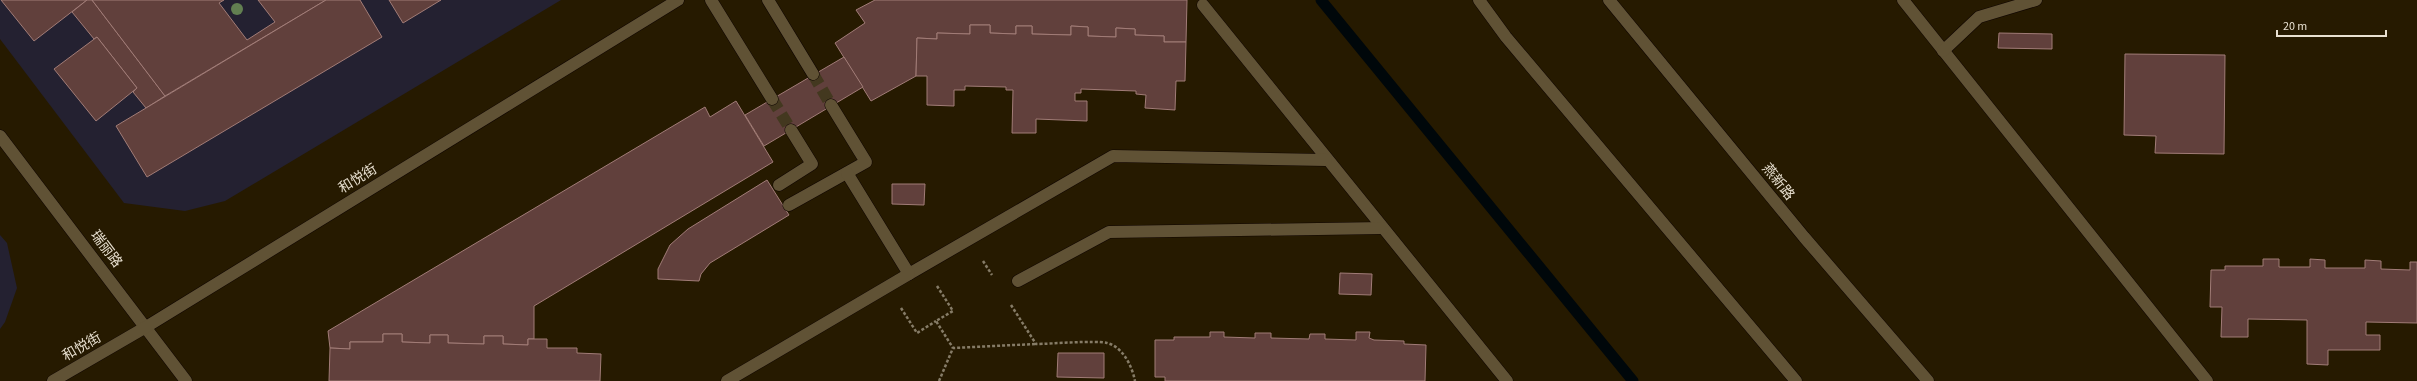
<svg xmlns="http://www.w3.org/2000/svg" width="2417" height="381" font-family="'Source Sans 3','Noto Sans SC',sans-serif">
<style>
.education{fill:#242131}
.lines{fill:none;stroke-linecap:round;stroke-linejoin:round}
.stream{stroke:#00070a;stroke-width:11}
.building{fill:#61403c;stroke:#a17c77}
.minor-tunnel{stroke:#43381f;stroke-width:12;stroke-dasharray:12 6;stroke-linecap:butt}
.minor-casing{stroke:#0f0500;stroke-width:13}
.path{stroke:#867c67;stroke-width:2.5;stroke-dasharray:3 2;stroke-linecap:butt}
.minor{stroke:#605235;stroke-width:12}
.tree{fill:#627f51}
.labels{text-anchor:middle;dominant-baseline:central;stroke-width:3;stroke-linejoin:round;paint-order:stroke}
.street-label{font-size:14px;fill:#e8e0d0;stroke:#261a00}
</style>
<rect width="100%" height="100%" fill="#261a00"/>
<g class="education">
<polygon points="0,0 561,0 225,201 185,211 124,203 0,39"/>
<polygon points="0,235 7,243 17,288 5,322 0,329"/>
</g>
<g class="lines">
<polyline class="stream" points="1321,0 1633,381"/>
</g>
<g class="building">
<polygon points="1,0 87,0 34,41"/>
<polygon points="87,0 92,0 165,96 146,108 133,92 137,88 97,37 94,39 72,12"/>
<polygon points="92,0 224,0 219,3 247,40 275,22 258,0 326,0 165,96"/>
<polygon points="326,0 360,0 382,37 147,177 116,126"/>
<polygon points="389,0 441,0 403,23"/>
<polygon points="875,0 1187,0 1186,42 1164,42 1164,36 1135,35 1135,29 1116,28 1116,37 1088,36 1088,27 1071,26 1071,35 1032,34 1032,26 1016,26 1016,34 990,33 990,25 970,25 970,34 937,33 937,39 917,38 916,76 871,101 835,43 865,23 856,10"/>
<polygon points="970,25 990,25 990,33 1016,34 1016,26 1032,26 1032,34 1071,35 1071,26 1088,27 1088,36 1116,37 1116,28 1135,29 1135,35 1164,36 1164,42 1186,42 1185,81 1176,81 1175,110 1145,108 1146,95 1136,94 1136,91 1081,89 1081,93 1075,93 1075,101 1087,101 1087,121 1036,119 1036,133 1012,133 1013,90 1006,90 1006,87 965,86 965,90 954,90 954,106 927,105 927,76 916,76 917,38 937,39 937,33 970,34"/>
<polygon points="1999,33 2052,34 2052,49 1998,48"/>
<polygon points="97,37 137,88 96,121 54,69"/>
<polygon points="2125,54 2225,55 2224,154 2155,153 2156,136 2124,135"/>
<polygon points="844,57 863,87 764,146 745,115"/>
<polygon points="736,101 773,162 534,306 534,339 528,339 528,345 503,344 503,336 484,336 484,344 448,343 448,335 430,335 430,343 402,342 402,334 383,334 383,342 350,342 350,349 330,348 328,331 705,107 710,117"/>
<polygon points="767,180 789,215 710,263 701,274 699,281 658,279 658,269 670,245 688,229"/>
<polygon points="892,184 925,184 924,205 892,204"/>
<polygon points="2263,259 2279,259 2279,267 2310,267 2310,259 2325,260 2325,268 2365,268 2365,260 2381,261 2381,269 2410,270 2410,262 2417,262 2417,323 2366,322 2366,335 2380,335 2380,350 2328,350 2328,365 2307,364 2307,320 2248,319 2248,337 2221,337 2222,307 2210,307 2211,270 2225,270 2225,266 2263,266"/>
<polygon points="1340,273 1372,274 1371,295 1339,294"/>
<polygon points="1210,332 1224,332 1224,337 1255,338 1255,333 1271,333 1271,338 1309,339 1310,334 1325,334 1325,339 1356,340 1356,332 1370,332 1369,338 1374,340 1404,341 1404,344 1426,345 1425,381 1165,381 1165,377 1155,377 1155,340 1174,340 1174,337 1210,337"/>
<polygon points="383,334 402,334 402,342 430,343 430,335 448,335 448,343 484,344 484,336 503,336 503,344 528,345 528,339 547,339 547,348 577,348 577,353 601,354 600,381 329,381 330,348 350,349 350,342 383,342"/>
<polygon points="1058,353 1104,353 1104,378 1057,377"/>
</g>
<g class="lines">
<g class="minor-tunnel">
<polyline points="813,74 831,105"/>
<polyline points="772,99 791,130"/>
</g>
<g class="minor-casing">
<g id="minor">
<polyline points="711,0 772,99"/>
<polyline points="768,0 813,74"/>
<polyline points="1479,0 1506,37 1796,381"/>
<polyline points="1609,0 1804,237 1928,381"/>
<polyline points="1903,0 2207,381"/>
<polyline points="1203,5 1507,381"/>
<polyline points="1943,51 1979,17 2036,0"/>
<polyline points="0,136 186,381"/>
<polyline points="779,185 812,164 791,130"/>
<polyline points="789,205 866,162 831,105"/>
<polyline points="909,274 1113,156 1326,160"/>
<polyline points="1018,281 1109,232 1383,228"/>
<polyline points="53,381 146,327 678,0"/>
<polyline points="727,381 909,274 847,173"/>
</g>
</g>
<g class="path">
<polyline points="983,261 992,275"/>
<polyline points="937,286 953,311 936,321 953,348"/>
<path d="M 1011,305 L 1036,344 C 1051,344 1095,340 1107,343 C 1123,347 1132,366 1135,381"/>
<polyline points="901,308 917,333 936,321"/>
<polyline points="939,381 953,348 1035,344"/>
</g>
<use href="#minor" class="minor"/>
</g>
<circle class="tree" cx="237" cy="9" r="6"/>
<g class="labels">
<g class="street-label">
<text transform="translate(358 179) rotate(-32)">和悦街</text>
<text transform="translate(1778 182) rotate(51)">燕新路</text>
<text transform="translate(106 249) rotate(53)">瑞丽路</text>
<text transform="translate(82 347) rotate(-30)">和悦街</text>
</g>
</g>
<path d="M2277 30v6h109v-6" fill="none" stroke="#e8e0d0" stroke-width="2"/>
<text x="2283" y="30" font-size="12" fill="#e8e0d0" stroke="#261a00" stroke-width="3" paint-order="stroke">20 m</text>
</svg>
